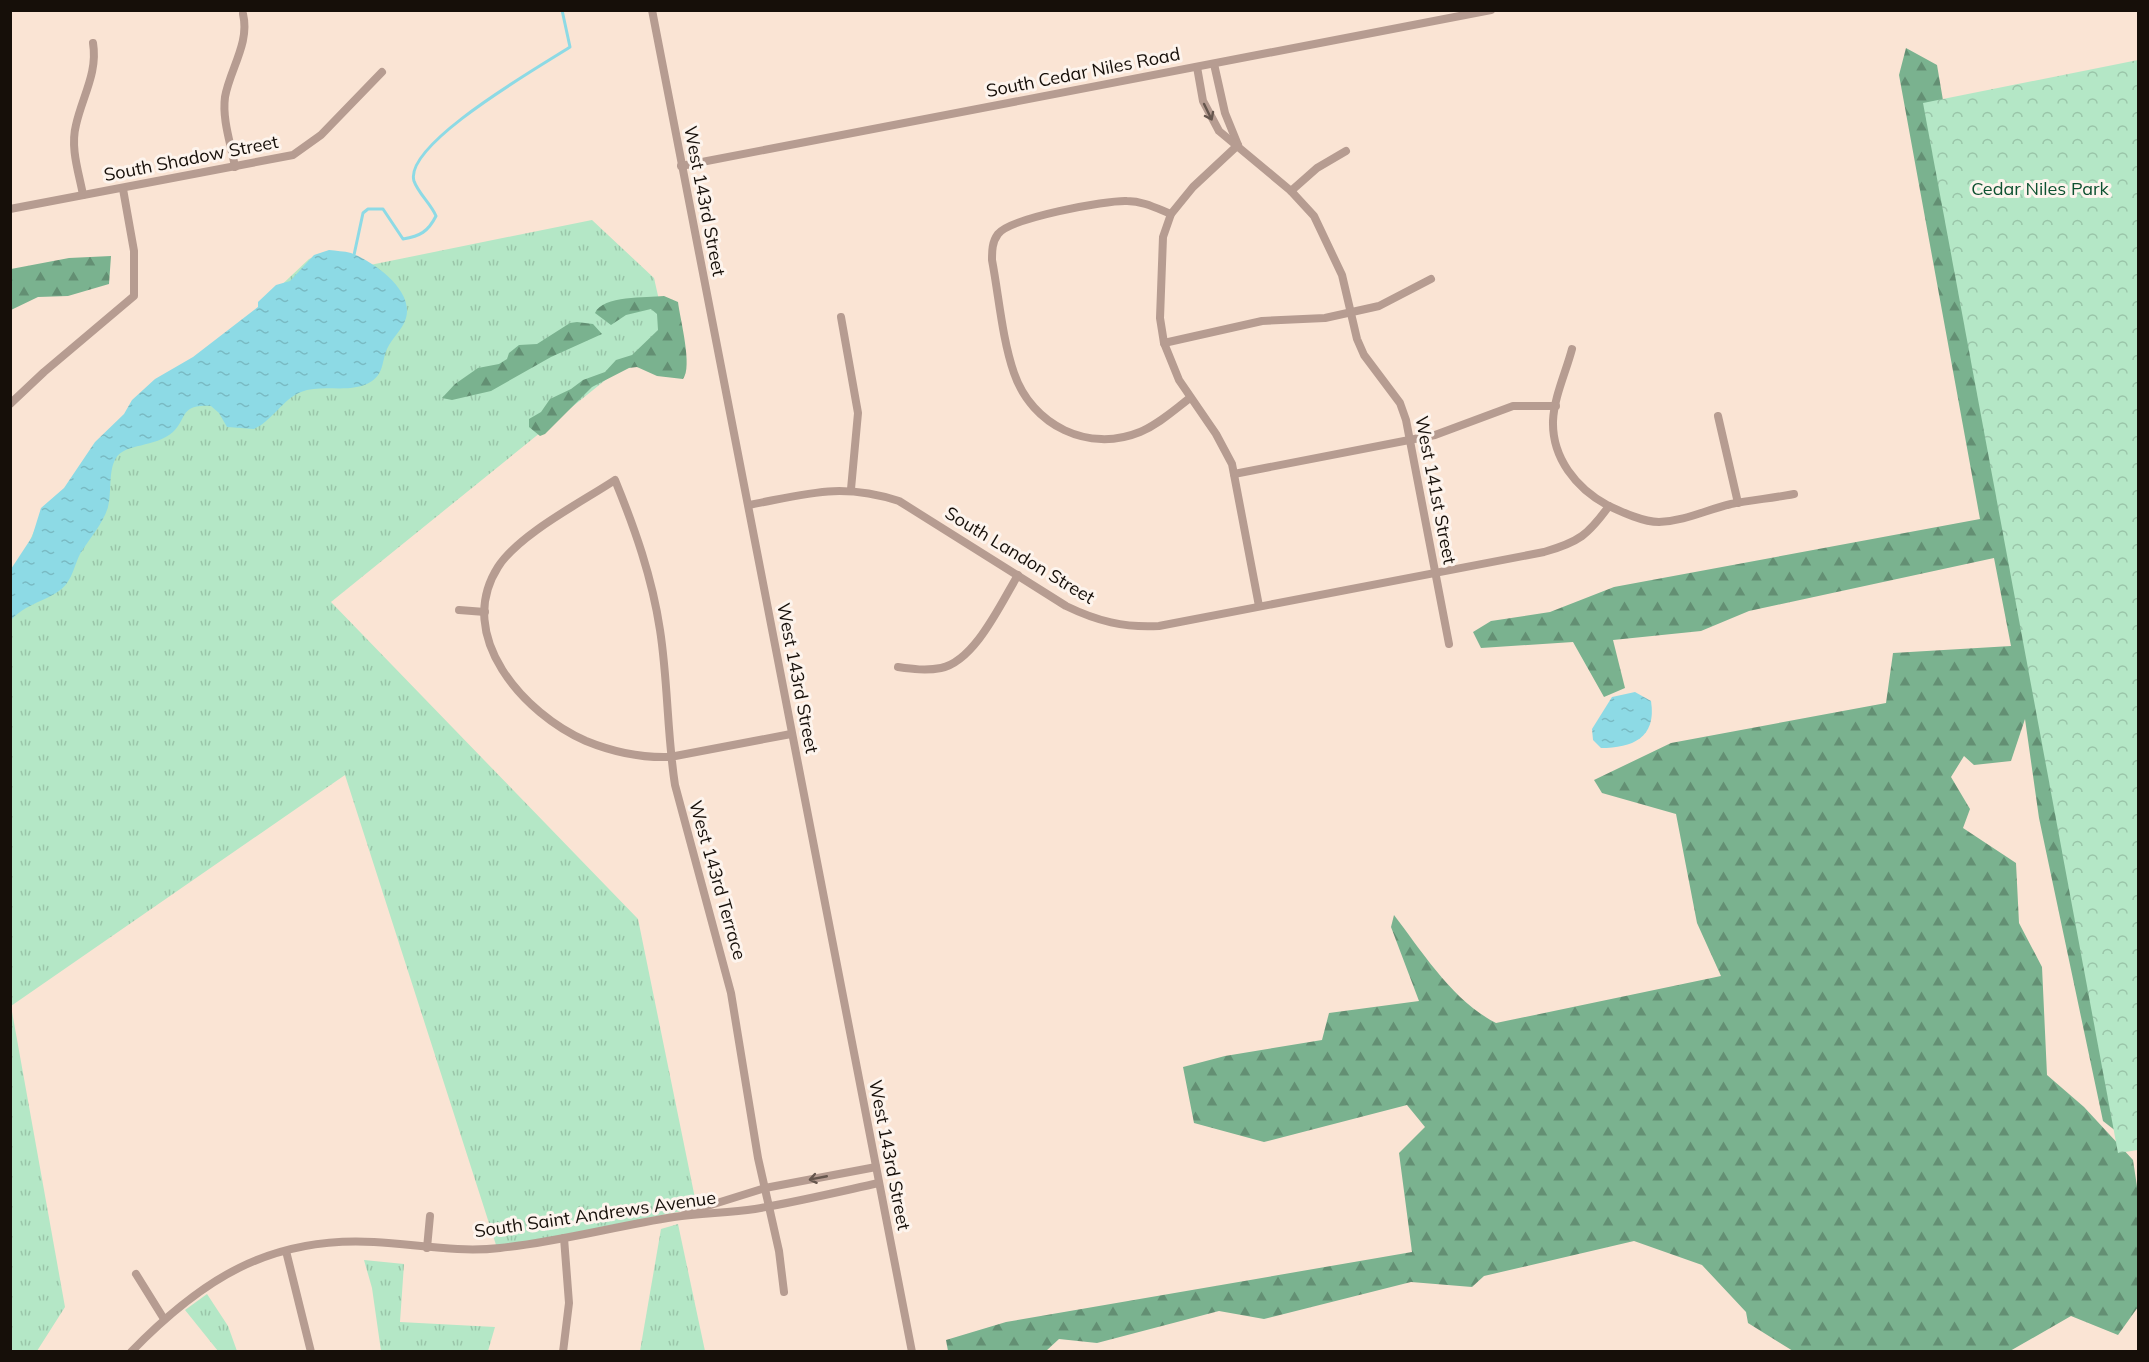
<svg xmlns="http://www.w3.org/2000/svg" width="2149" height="1362" font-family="Mulish,sans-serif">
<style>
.grass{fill:url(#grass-tufts)}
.forest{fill:url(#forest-firs)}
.park{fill:url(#park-crowns)}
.water{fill:url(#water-ripples)}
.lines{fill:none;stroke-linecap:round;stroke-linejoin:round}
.stream{stroke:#8ddae5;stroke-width:3}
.street{stroke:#b69c91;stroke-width:8}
.oneway{stroke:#66564d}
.labels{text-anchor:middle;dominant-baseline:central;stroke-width:6;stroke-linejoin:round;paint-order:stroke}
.street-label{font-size:18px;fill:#160f09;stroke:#fdf4ed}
.park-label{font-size:18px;fill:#0d5130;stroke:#fdf4ed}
</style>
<defs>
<pattern id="grass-tufts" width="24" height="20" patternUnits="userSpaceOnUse" patternTransform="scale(1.5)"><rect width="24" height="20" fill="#b4e7c6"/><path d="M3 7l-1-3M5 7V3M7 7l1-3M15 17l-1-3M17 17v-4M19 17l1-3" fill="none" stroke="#9ac5a9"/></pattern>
<pattern id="forest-firs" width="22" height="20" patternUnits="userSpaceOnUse" patternTransform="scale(1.5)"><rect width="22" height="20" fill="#7ab28f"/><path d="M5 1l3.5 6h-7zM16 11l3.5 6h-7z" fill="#638f73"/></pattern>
<pattern id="park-crowns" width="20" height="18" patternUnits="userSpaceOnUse" patternTransform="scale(1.5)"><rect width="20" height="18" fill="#b4e7c6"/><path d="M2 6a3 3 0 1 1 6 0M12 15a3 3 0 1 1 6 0" fill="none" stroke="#9ac5a9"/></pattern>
<pattern id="water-ripples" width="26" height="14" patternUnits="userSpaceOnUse" patternTransform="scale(1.5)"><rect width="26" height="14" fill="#8ddae5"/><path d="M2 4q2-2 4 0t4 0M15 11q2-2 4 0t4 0" fill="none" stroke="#79bac3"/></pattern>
</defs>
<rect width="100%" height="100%" fill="#fae4d4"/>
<g class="grass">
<path d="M 592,220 L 654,278 L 666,331 L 331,602 L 638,919 L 697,1208 L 497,1248 L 345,775 L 11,1006 L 65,1307 L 37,1351 L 11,1351 L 10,577 L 15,574 L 43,511 L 309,259 C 334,247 346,252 370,265 Z"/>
<polygon points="678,1224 705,1351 640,1351 661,1229"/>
<polygon points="364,1260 404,1264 400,1322 495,1327 488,1351 381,1351 372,1288"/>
<polygon points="207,1294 228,1326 237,1351 218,1351 185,1310"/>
</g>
<g class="forest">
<path d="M 1906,48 L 1937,65 L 1978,306 L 2135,1146 L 2103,1121 L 2039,818 L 2025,719 L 2011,761 L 1974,765 L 1964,756 L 1951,777 L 1970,809 L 1963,828 L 2016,863 L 2019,923 L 2042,967 L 2047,1075 L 2084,1107 L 2133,1160 L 2138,1193 L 2138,1307 L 2118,1335 L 2071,1316 L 2010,1351 L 1793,1351 L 1748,1323 L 1746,1312 L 1702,1265 L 1634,1241 L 1484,1276 L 1472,1287 L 1411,1282 L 1264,1319 L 1219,1311 L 1097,1343 L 1059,1339 L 1046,1351 L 948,1351 L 946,1340 L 1006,1322 L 1412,1252 L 1399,1153 L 1425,1127 L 1407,1105 L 1264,1142 L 1194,1123 L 1183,1067 L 1225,1056 L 1322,1040 L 1329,1013 L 1419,1001 L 1391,927 L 1394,915 C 1423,953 1453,1001 1496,1023 L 1721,976 L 1697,923 L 1676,814 L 1602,793 L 1594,780 L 1671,743 L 1886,703 L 1893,653 L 2011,646 L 1994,558 L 1749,611 L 1701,631 L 1613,640 L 1625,688 L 1604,697 L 1573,642 L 1481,648 L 1473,632 L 1491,621 L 1550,612 L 1614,587 L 1980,519 L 1899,75 Z"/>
<polygon points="111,256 109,284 68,296 38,297 11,310 11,269 69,258"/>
<path d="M 664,296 L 678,302 C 680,319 693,367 683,379 L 657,376 L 637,367 L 629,368 L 592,387 L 545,434 L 540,436 L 529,427 L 529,419 L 541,412 L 550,399 L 571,389 L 583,380 L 605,372 L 616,360 L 632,355 L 658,330 L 657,314 L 651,309 L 626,315 L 611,325 L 595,313 C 603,295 646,298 664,296 Z"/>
<polygon points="577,322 593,324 602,334 551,357 491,391 452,400 442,398 455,384 478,368 499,364 507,359 509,353 519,345 537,344 570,323"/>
</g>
<polygon class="park" points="2138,60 2138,1150 2118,1153 1923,103"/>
<g class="water">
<path d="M 329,250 C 336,251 344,251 351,253 C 374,262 414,290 406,318 C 403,329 392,338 387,349 C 382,360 384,373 372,381 C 351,395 323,383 301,392 C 283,399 272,421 254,429 L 227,427 L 219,413 L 211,406 C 180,403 187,419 173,432 C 155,448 125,443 116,458 C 108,471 112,492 108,507 C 103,524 89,539 80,554 C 75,564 73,575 67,583 C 55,600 28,601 11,620 L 11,569 L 32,537 L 41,508 L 64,488 L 95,442 L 124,414 L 132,400 L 155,379 L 193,357 L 258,307 L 258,302 L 276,285 L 290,281 L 314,255 Z"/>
<path d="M 1635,692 L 1651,701 C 1657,738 1632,748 1601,748 L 1593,740 L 1592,729 L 1612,697 Z"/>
</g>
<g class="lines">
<path class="stream" d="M 354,255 L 363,213 L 368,209 L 383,209 L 403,239 C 420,236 428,232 436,216 C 431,204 418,193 414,181 C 403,144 541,66 570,47 L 562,10"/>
<g class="street">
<polyline points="652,10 912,1352"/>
<polyline points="1214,64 1225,113 1238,145"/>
<polyline points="1197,67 1203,101 1219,131 1291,191 1314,216 1342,275 1357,339 1364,355 1400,403 1406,420 1449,644"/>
<polyline points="1238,145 1193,187 1171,214 1163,237 1160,318 1164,343 1179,380 1216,434 1232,464 1259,606"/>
<polyline points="681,166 1491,10"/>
<path d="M 235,167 C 231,144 222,120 225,97 C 230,69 250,43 243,14"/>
<polyline points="1291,191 1317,168 1346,151"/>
<path d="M 83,195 C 79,173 70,148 76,125 C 82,97 98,73 93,43"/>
<polyline points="10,209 293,155 321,135 382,72"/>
<path d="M 1171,214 C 1156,208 1143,201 1127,201 C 1106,200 1010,218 998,234 C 992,242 992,251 992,260 C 999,297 1002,338 1014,373 C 1032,426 1089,453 1140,432 C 1159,424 1174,410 1190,398"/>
<polyline points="841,317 858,413 851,489"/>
<polyline points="1164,343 1262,321 1325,318 1379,306 1431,279"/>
<path d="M 1572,349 C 1566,372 1554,397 1553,421 C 1552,458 1576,488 1607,505 C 1622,512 1643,522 1659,522 C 1685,521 1706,510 1731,504 C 1751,500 1773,498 1794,494"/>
<polyline points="10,404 44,372 134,296 134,251 123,189"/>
<polyline points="1718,416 1738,503"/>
<polyline points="1234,474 1435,435 1513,406 1556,406"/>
<path d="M 749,505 C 807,494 840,482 899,501 L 1066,606 C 1097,621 1124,628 1159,626 L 1544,552 C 1579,542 1588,535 1609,506"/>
<polyline points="459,610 485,612"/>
<path d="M 898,667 C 912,669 926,671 941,668 C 975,661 1001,603 1018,575"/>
<polyline points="685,1213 765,1188 876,1167"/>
<polyline points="427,1248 430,1216"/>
<polyline points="286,1251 311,1352"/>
<polyline points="136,1274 164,1319"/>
<path d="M 784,1292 L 779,1251 L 758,1158 L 731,993 L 675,785 C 667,734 668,681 660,630 C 652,577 635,529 615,480 C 582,502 519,534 498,567 C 454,636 524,714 586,741 C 613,752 641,758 670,757 L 791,734"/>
<path d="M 131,1352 C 201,1280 269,1236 374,1242 C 416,1244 457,1253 500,1248 C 558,1242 616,1226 674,1217 C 701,1213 728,1213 755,1209 C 796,1202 838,1192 879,1183"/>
<polyline points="563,1352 569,1303 564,1238"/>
</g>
</g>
<defs><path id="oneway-shaft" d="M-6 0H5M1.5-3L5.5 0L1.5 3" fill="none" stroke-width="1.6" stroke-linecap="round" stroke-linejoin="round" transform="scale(1.5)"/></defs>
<g class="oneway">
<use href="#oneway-shaft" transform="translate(1208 112) rotate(64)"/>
<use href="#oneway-shaft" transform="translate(818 1178) rotate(169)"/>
</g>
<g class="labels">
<g class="street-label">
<text transform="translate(1083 72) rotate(-11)">South Cedar Niles Road</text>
<text transform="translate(191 158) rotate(-11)">South Shadow Street</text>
<text transform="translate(705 201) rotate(79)">West 143rd Street</text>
<text transform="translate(1436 490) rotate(79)">West 141st Street</text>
<text transform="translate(1020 555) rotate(31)">South Landon Street</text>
<text transform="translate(798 678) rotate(79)">West 143rd Street</text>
<text transform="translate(718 880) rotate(74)">West 143rd Terrace</text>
<text transform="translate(890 1155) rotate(79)">West 143rd Street</text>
<text transform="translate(595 1214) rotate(-8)">South Saint Andrews Avenue</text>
</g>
<g class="park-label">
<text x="2040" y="188">Cedar Niles Park</text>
</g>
</g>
<rect width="2149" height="1362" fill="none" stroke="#160f09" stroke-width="24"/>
</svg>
